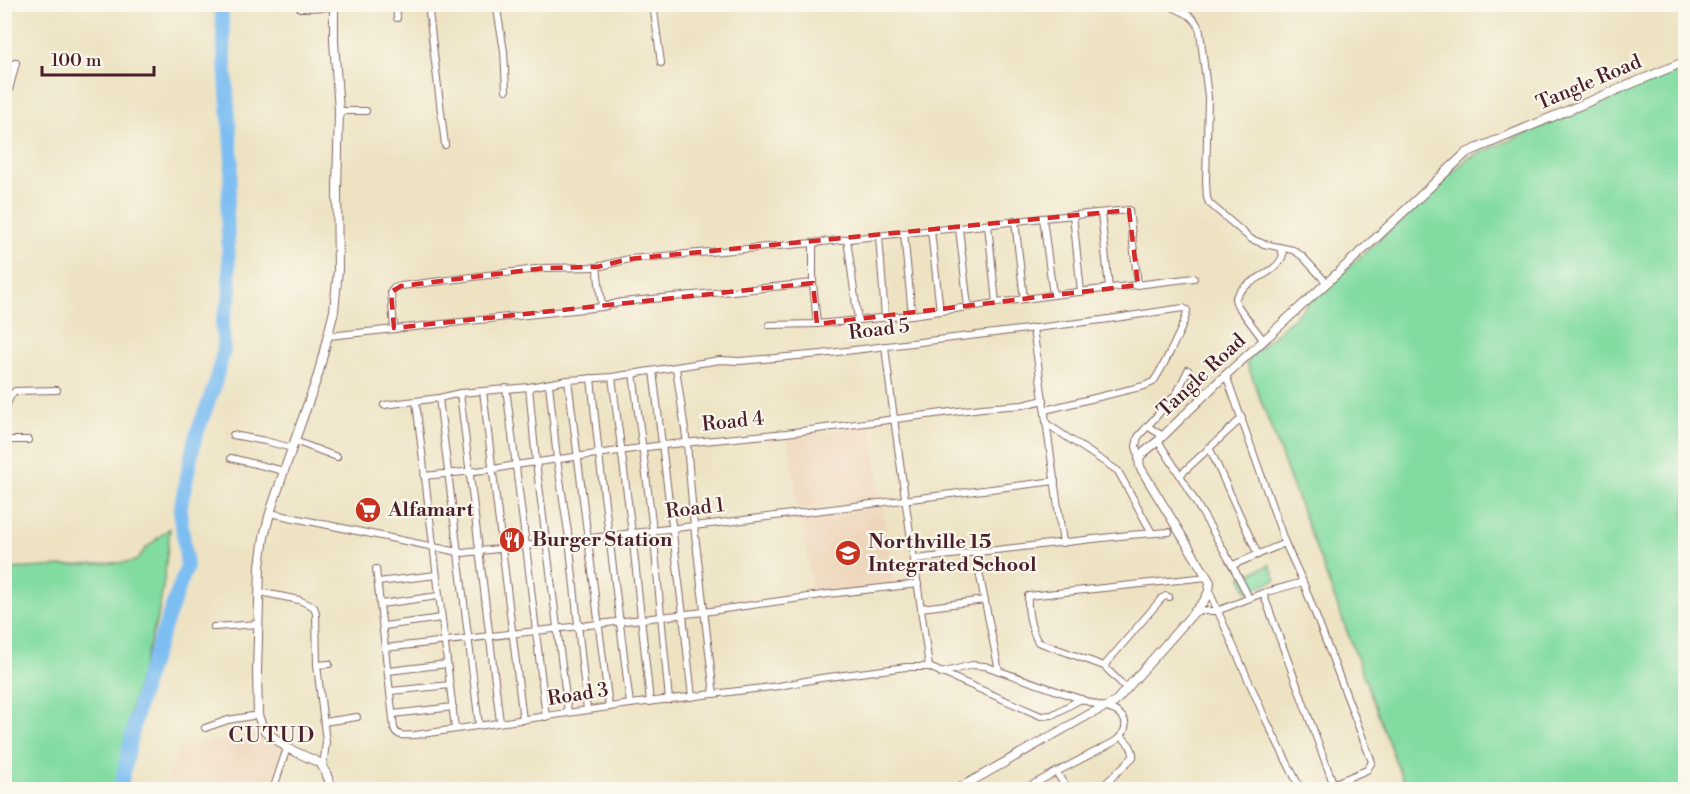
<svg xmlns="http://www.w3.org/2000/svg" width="1690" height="794" font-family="'Libre Bodoni',serif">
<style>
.built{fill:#eed6bb}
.green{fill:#82dca2;stroke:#667e66;stroke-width:1.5}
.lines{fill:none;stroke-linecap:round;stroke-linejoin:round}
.river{stroke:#7dbef2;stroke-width:14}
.minor-casing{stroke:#836460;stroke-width:8}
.tertiary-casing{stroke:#836460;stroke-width:10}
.minor{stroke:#fff;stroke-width:6}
.tertiary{stroke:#fff;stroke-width:8}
.marked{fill:none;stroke:#d62828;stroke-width:4.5;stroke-dasharray:12 8;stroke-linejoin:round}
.labels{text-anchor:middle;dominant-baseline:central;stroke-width:4.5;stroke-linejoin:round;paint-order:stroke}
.street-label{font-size:20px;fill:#4a1f2b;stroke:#fbf7ec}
.poi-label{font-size:20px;font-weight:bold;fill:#4a1f2b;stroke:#fbf7ec;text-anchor:start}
.quarter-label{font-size:22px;letter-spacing:1.5px;fill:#4a1f2b;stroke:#fbf7ec}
</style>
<rect width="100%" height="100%" fill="#fbf7ec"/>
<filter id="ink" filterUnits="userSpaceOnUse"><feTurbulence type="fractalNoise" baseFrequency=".0167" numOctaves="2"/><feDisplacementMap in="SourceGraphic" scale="12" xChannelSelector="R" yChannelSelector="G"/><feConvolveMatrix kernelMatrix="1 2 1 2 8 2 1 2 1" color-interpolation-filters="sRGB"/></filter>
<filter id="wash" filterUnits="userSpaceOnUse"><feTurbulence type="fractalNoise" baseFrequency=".008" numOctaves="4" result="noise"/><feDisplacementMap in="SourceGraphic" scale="24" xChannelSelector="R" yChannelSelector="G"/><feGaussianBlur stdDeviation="1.35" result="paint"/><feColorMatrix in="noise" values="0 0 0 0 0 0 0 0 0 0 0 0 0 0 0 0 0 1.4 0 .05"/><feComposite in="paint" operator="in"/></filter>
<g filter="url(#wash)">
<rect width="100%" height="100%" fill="#ede3c3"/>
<g class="built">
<polygon points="871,425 881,499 799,509 788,438"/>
<polygon points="882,505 894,586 813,595 802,521"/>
<polygon points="260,732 285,749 270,789 165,790 178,749"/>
</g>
<g class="green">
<polygon points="1685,66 1685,789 1391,789 1404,784 1246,361 1468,158"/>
<polygon points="170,528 164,580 159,612 131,708 116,789 5,789 4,585 11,569 131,562 137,560 146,548"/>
<polygon points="1270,565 1276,580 1247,592 1241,577"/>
</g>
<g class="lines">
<polyline class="river" points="120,790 136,716 146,678 187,566 180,510 195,438 214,387 224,349 222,323 230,296 227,212 232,162 221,4"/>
</g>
</g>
<g filter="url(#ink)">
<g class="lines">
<g class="minor-casing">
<g id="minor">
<polyline points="396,4 397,18"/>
<polyline points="428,4 445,145"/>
<polyline points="496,4 504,51 506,90"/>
<polyline points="653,4 661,63"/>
<path d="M 1166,4 C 1181,12 1196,14 1200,32 L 1208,97 L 1206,181 L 1207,198 L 1209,203 L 1251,239 L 1264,244 L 1293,250 L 1302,256 L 1327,283"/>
<polyline points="300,8 334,7"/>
<polyline points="4,66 16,63"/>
<polyline points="4,109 16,63"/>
<polyline points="339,111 366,111"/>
<polyline points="1101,213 1109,288"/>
<polyline points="1073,215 1081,292"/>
<polyline points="1043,218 1053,295"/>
<polyline points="1015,221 1024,299"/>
<polyline points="988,225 996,303"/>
<polyline points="959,228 968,307"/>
<polyline points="931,231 940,311"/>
<polyline points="904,233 912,315"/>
<polyline points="879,236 885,317"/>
<polyline points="847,239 858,320"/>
<polyline points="813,243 813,283 817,324"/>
<polyline points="597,267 602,307"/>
<polyline points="769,325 817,324 912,315 1053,295 1194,278"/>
<polyline points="394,328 391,292 394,288 401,286 544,268 597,267 629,259 813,243 904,233 959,228 1043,218 1129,210 1138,285"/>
<polyline points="1033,328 1063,543"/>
<polyline points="329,336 602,307 622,302 813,283"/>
<path d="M 1264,341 L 1237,305 L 1235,299 C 1243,279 1280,274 1283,254 L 1279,247"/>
<path d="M 885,346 C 897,453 915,560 929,667"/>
<polyline points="676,368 687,444 694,526 714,694"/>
<polyline points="653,371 683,615 692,697"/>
<polyline points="633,373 653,530 669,700"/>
<polyline points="1226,375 1285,543 1303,582 1372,762 1367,770 1318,790"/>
<polyline points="612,377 632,533 650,702"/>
<polyline points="591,378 599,455 630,704"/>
<polyline points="568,380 609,707"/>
<polyline points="549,384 557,459 569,539 587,710"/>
<polyline points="529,387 536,462 568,713"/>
<polyline points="506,388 526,546 546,717"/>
<polyline points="483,391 523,720"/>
<polyline points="460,393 500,722"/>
<polyline points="439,398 479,725"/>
<polyline points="416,402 455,728"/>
<path d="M 384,405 L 439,398 L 460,393 L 529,387 L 568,380 L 612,377 L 720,360 L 740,361 L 821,354 L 1102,320 L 1183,308 L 1187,310 C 1187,321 1161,371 1153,382 L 1144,386 L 1045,410"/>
<polyline points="4,411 11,395 15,391 57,390"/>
<path d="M 1242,418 L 1180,475 C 1203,516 1229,556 1249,598"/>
<polyline points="1047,424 1118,471 1152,533"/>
<polyline points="1147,426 1163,436"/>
<polyline points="233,435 265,441 292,448"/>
<polyline points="4,440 28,440"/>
<polyline points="295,441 337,457"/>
<polyline points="1158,441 1180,475"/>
<polyline points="1209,447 1258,555"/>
<polyline points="231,458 284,471"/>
<polyline points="1139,459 1136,446 1138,437 1177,393 1188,370"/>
<polyline points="424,476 494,469 515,465 663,445 786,433 982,408 1023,405 1044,400"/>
<polyline points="270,513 463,553 719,523 1055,481"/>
<polyline points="4,520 6,520"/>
<polyline points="975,552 999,671"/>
<polyline points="915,559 1129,535 1169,532"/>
<polyline points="1233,565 1285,543"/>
<path d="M 376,569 L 394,728 C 397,738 406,735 415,735 L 630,704 L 779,686 L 821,678 L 906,667 L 929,667 L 1041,716 L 1052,715 L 1081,699"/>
<polyline points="378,582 436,575"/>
<polyline points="1209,591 1266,720 1301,790"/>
<polyline points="260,592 299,600 314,607 316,613 317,665 326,742 323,767"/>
<polyline points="1263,593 1333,783"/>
<polyline points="381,604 438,596"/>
<polyline points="921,608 985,600"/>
<polyline points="1196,611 1217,611 1263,593 1303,582"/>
<polyline points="384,626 441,618"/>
<polyline points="214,627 258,624"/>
<polyline points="385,648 704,612 828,594 918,584"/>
<polyline points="317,665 329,664"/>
<polyline points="1104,666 1162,598 1166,596 1169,597"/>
<polyline points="389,671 447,664"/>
<path d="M 941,673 L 972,665 L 985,666 L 1115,711 C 1131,720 1127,733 1114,742 L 1022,790"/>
<path d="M 1127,689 L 1104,666 L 1038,642 C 1031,630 1027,610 1028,596 L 1207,577"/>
<polyline points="391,691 450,685"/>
<polyline points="393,714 453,707"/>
<polyline points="324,722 357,717"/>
<polyline points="205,728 228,720 258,715"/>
<polyline points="1056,772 1068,790"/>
<polyline points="273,790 287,748"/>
<path d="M 1099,790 L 1133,757 C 1134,748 1127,742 1121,736"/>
</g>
</g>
<g class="tertiary-casing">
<g id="tertiary">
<polyline points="333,790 326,773 320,763 287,748 263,729 258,715 257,672 260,566 264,537 270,513 284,471 318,375 334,311 338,270 337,189 339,111 334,41 334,4"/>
<polyline points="956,790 1090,714 1114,703 1204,601 1209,591 1210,582 1140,467 1139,459 1142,454 1158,441 1217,383 1377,237 1466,153 1686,61"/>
</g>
</g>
<use href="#minor" class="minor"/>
<use href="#tertiary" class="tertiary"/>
</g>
</g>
<path class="marked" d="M 1129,210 L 1138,285 L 817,324 L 813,283 L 394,328 L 391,292 L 401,286 L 544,268 L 597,267 L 629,259 Z"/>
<defs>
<g id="supermarket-disc" transform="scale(1.35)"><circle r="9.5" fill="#c8321e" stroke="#fbf7ec"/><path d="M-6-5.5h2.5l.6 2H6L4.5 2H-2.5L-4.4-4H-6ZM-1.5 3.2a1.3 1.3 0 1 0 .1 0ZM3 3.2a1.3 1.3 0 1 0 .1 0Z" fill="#fff"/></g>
<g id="restaurant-disc" transform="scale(1.35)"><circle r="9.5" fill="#c8321e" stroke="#fbf7ec"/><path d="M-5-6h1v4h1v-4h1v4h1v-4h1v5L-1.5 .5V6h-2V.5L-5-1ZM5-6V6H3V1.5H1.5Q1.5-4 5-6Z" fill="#fff"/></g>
<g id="school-disc" transform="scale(1.35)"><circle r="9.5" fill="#c8321e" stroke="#fbf7ec"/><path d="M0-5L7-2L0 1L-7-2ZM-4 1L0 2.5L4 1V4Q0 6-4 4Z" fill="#fff"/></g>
</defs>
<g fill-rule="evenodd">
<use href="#supermarket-disc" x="368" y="510"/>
<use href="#restaurant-disc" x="512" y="540"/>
<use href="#school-disc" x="848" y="553"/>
</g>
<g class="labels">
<g class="street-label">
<text transform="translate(1589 83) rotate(-23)">Tangle Road</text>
<text transform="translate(879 330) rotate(-7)">Road 5</text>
<text transform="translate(1202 376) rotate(-43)">Tangle Road</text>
<text transform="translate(733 422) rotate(-6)">Road 4</text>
<text transform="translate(695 509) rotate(-7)">Road 1</text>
<text transform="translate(578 695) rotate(-9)">Road 3</text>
</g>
<g class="poi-label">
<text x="388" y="510">Alfamart</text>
<text x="532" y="540">Burger Station</text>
<text x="868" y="542">Northville 15<tspan x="868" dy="23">Integrated School</tspan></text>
</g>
<g class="quarter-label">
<text x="272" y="735">CUTUD</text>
</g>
</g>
<rect width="1690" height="794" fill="none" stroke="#fbf7ec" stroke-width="24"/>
<path d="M42 66v9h112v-9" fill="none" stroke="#4a1f2b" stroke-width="3"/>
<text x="51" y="66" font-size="18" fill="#4a1f2b" stroke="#fbf7ec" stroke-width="4.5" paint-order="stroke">100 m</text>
</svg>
